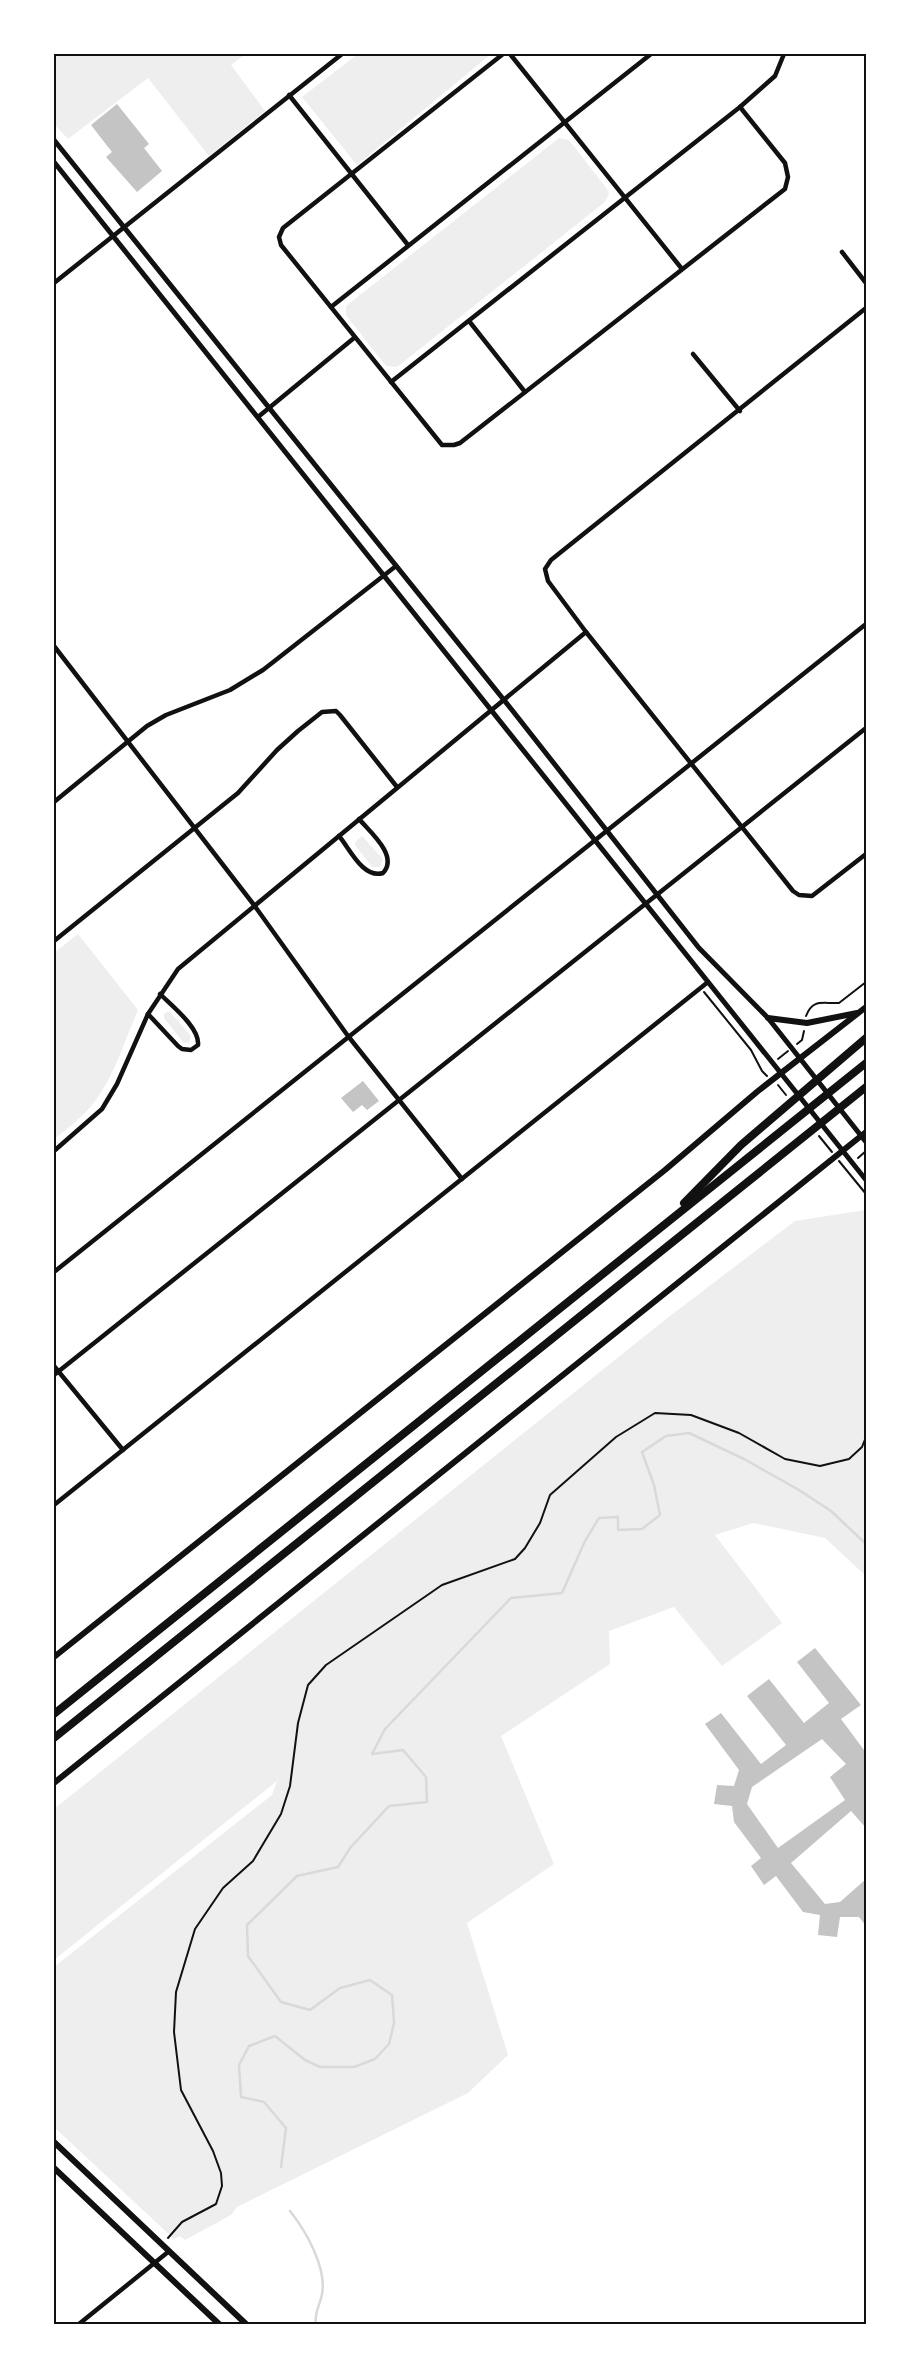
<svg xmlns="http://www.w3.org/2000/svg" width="920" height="2378" font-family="'Asap Condensed',sans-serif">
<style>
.green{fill:#eee}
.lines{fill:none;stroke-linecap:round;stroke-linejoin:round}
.stream{stroke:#d9d9d9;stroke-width:2.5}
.building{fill:#c4c4c4;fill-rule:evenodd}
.path{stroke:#111;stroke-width:2}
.minor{stroke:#111;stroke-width:4.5}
.tertiary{stroke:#111;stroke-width:5}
.secondary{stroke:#111;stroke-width:6}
.motorway{stroke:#111;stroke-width:8}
.neatline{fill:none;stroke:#111;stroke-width:2}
</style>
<rect width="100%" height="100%" fill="#fff"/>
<g class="green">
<polygon points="54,54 242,54 243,56 231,65 265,111 209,156 148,78 68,139 54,124"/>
<polygon points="358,54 491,54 357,165 302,97"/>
<polygon points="559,138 569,140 607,189 609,194 605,202 397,367 386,366 346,315 346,306"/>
<polygon points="362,836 383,859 380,867 372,867 355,845 355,842"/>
<path d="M 78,934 L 138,1010 C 124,1042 114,1078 92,1105 C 81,1118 67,1129 54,1139 L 54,953 Z"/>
<polygon points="169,1011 191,1036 189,1043 183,1042 164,1018 164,1014"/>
<polygon points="866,1210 866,1576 825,1538 753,1523 715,1535 782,1623 722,1666 674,1607 609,1631 610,1664 501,1736 554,1864 467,1923 508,2055 468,2093 237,2207 231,2215 185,2240 180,2236 174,2239 54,2127 54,1967 272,1795 277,1781 54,1960 54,1809 666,1319 795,1221"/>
</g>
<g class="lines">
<g class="stream">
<polyline points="281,2167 286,2128 264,2102 241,2097 239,2065 249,2046 275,2036 305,2060 320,2067 354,2067 375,2059 389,2044 394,2023 392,1995 370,1980 340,1988 310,2010 281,2002 248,1956 247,1925 297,1876 338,1867 350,1848 389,1806 427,1802 426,1777 403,1750 372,1754 385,1729 511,1598 562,1593 585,1541 599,1518 618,1517 618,1530 642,1529 660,1515 654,1485 642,1452 666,1436 689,1433 744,1459 799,1490 831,1511 866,1544"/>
<path d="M 290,2211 C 306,2231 327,2268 322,2294 C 320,2306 314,2312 316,2324"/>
</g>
</g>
<g class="building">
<polygon points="117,104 149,144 144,148 162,171 137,192 106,157 112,152 91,125"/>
<polygon points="363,1081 379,1101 367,1110 362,1105 353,1112 341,1098"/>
<path d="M 815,1648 L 861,1705 L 841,1719 L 864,1750 L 866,1749 L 866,1828 L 851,1811 L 791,1863 L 825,1904 L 840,1902 L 866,1879 L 866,1926 L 859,1917 L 840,1917 L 837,1937 L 818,1935 L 820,1915 L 803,1912 L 776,1876 L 764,1885 L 751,1866 L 761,1858 L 734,1822 L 732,1806 L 714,1804 L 717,1785 L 734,1786 L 739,1770 L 705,1724 L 721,1713 L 761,1764 L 786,1745 L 747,1696 L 769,1679 L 804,1723 L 829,1703 L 797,1662 ZM 822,1739 L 846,1764 L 830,1777 L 845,1800 L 778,1848 L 747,1804 L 752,1787 Z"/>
</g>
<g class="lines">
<g class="path">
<polyline points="704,992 751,1050 762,1071 767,1076"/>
<path d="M 806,1016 C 813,998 823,1004 839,1003 L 866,982"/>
<polyline points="797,1044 802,1040 804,1031"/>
<polyline points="778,1059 788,1051"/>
<polyline points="778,1085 786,1095"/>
<polyline points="819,1136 832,1152"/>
<polyline points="858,1158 866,1151"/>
<polyline points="839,1161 866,1194"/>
<polyline points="168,2238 182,2222 216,2204 222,2186 221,2173 213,2151 181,2090 174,2032 176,1992 195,1929 223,1888 253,1861 281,1814 290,1786 298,1723 308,1685 326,1665 442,1585 515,1559 525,1548 540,1523 550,1495 616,1437 655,1413 691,1415 739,1433 785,1459 820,1466 849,1459 862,1447 866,1437"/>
</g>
<g class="minor">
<polyline points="503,54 283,228 279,237 281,245 442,445 454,445 460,443 785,189 788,177 785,163 740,107"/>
<polyline points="510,54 682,269"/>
<polyline points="289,95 408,245"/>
<polyline points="842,252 866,283"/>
<polyline points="54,283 342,54"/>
<polyline points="331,307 651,54"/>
<polyline points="866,308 551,560 545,569 548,581 586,632 793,891 799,895 812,896 866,854"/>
<polyline points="469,321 525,392"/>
<polyline points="693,354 740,411"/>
<polyline points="391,382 740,107 775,76 784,54"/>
<polyline points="258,417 354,338"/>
<polyline points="54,646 254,905 348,1036 462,1179"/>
<polyline points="54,802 147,726 166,715 230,690 263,670 396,566"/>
<path d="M 339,836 C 350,849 363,879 383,873 C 399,856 370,832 359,819"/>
<polyline points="54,941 238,793 277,750 298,731 322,712 336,711 340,715 397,787"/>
<path d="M 148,1014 L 178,1046 L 182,1049 L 191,1050 L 198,1045 C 200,1028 172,1006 160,994"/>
<polyline points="54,1151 102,1109 117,1084 148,1014 178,969 586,632"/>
<polyline points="54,1272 866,624"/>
<polyline points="54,1366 123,1450"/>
<polyline points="54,1375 866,728"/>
<polyline points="54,1505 708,982"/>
<polyline points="79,2324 168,2252"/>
</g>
<g class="tertiary">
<polyline points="54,140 512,710 699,948 768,1018 866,1142"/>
<polyline points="54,162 866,1180"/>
</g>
<g class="secondary">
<polyline points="768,1018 807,1023 857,1013"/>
<polyline points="54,1657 665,1170 758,1091 866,1007"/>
<polyline points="54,1783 866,1132"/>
<polyline points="54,2142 246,2324"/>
<polyline points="54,2168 219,2324"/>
</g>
<g class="motorway">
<polyline points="684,1203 741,1145 866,1038"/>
<polyline points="54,1714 866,1063"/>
<polyline points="54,1738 866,1087"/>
</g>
</g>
<rect width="920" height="2378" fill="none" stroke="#ffffff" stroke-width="110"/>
<rect x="55" y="55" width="810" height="2268" class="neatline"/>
</svg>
